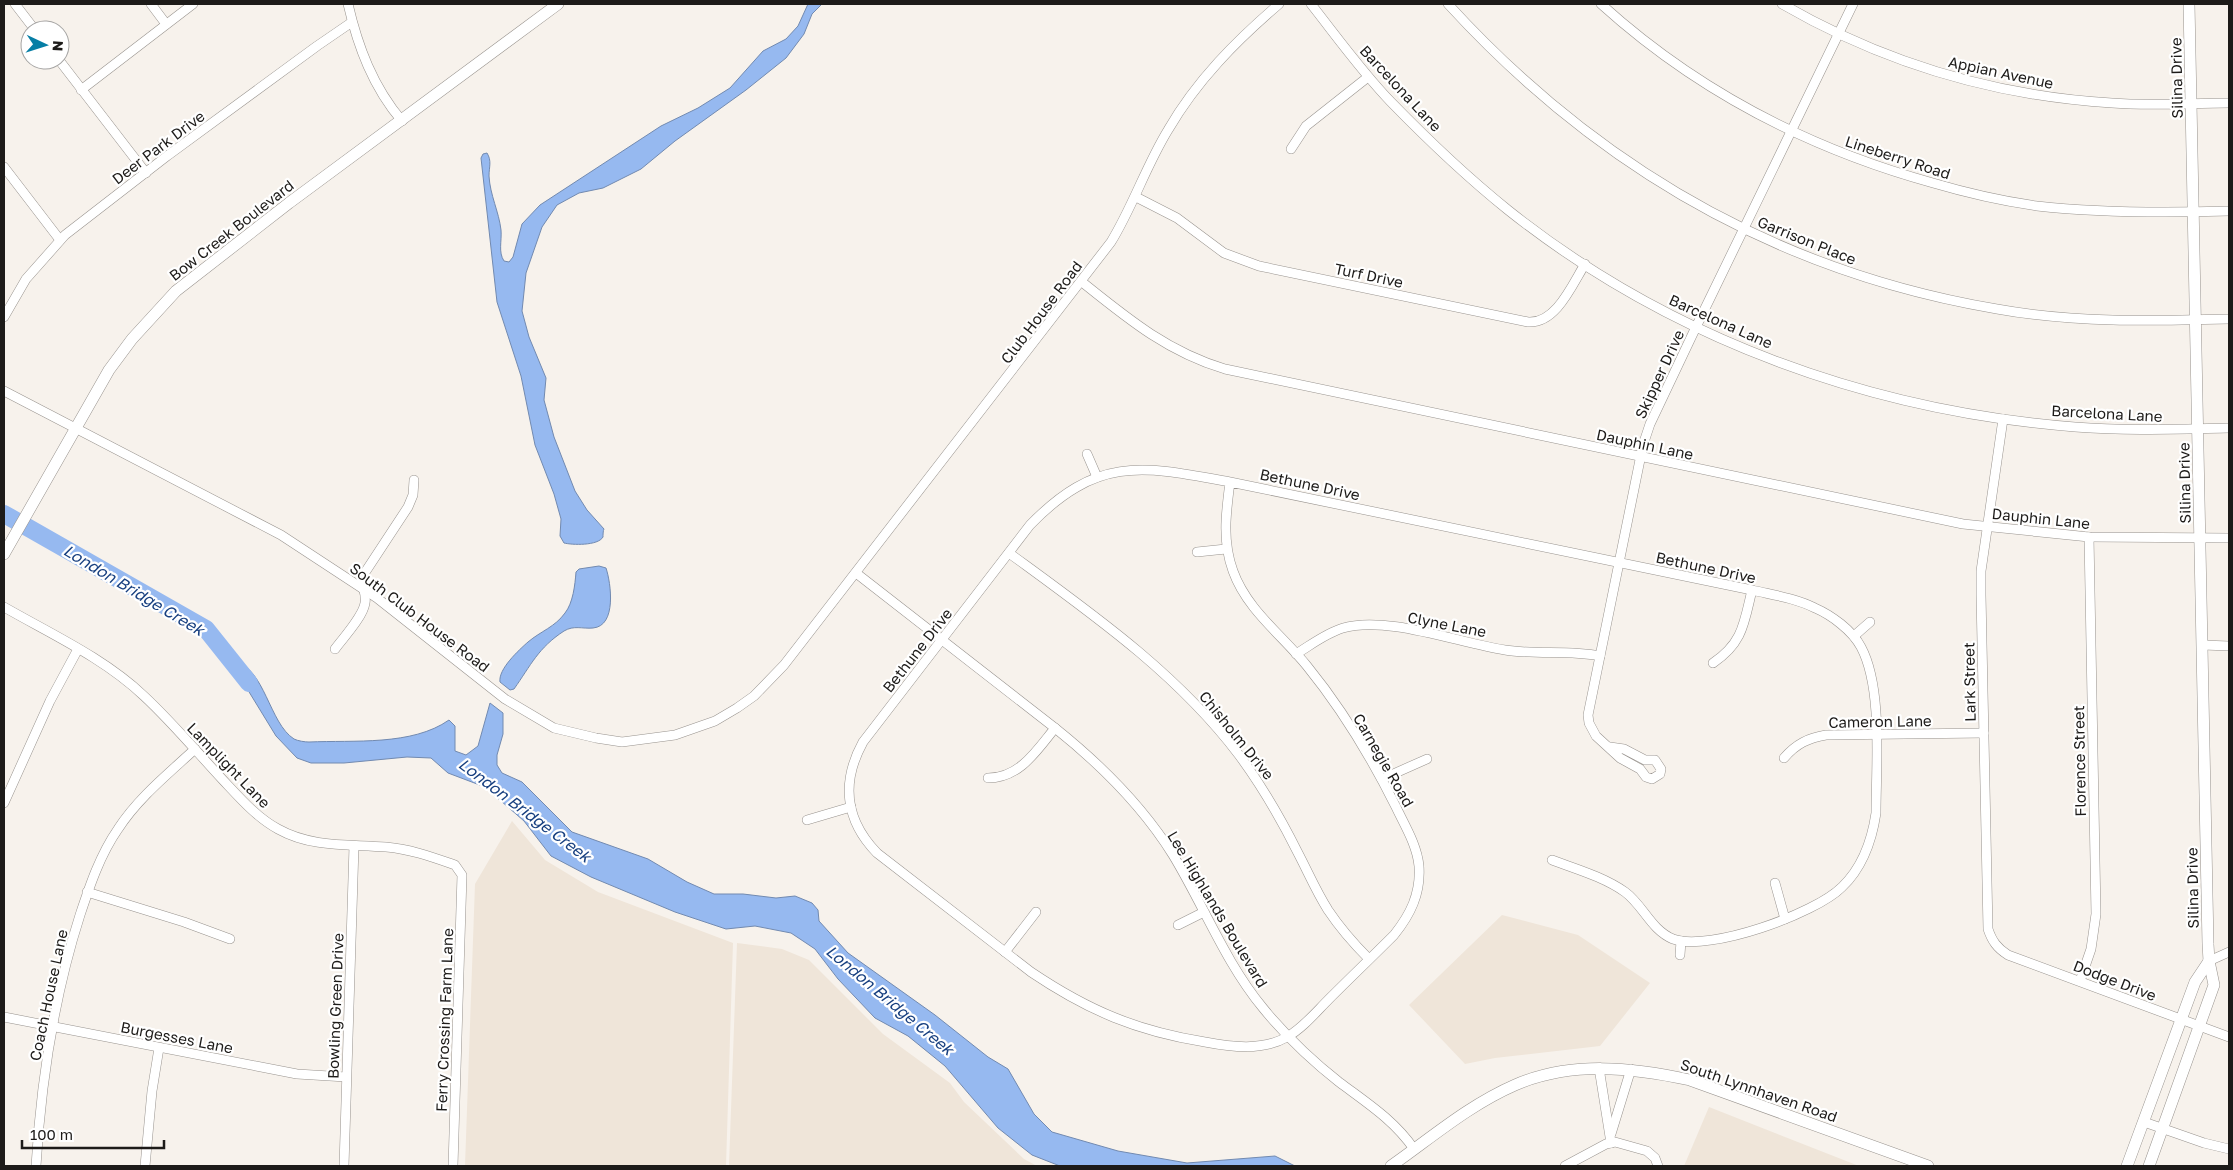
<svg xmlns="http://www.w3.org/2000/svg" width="2233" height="1170" font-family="'Golos Text',sans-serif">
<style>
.built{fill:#efe5d9}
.water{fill:#96b9f0;stroke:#728ab0}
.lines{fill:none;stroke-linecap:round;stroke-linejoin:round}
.river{stroke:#96b9f0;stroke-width:18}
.minor-casing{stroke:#98938e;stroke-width:10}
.tertiary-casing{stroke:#98938e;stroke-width:12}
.minor{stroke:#fff;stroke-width:9}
.tertiary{stroke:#fff;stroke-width:11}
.labels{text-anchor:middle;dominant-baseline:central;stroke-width:4.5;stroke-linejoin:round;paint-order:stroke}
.street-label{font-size:15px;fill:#1d1b19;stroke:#fff}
.water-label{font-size:16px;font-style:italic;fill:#184080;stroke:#fff}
</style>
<rect width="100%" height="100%" fill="#f7f2ec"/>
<g class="built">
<polygon points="512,821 545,860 598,892 733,943 726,1166 465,1166 475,884"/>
<polygon points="1502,915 1578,935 1650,983 1600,1046 1495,1058 1465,1064 1409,1005"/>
<polygon points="737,943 782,949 809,960 883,1034 950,1083 964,1102 1024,1159 1037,1166 729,1166"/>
<polygon points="1709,1107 1859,1166 1684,1166"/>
</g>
<g class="water">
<path d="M 808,4 L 822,4 L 812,14 L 804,34 L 786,58 L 746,90 L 675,141 L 641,169 L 603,188 L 579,193 L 557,205 L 542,227 L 526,273 L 522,311 L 529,337 L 546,378 L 544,400 L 554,437 L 575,491 L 587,510 L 604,529 C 603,530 603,536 603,537 C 598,546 572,545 564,543 L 560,536 L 561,519 L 554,494 L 535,445 L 521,376 L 497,302 L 481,158 L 483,154 L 487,153 C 492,161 489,167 489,176 C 490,195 499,212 501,230 C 502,241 498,252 504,261 L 509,262 L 513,257 L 522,224 L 540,205 L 661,126 L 698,108 L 730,88 L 763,51 L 786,39 L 798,26 Z"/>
<path d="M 599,566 L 606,568 C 611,583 617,626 593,628 C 582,629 574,625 564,631 C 538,648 531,665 514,689 L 510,690 L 500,682 C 498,669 519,650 528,642 C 541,631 555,627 565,613 C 573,603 575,585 576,572 L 579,569 Z"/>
<path d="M 234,661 C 265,668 269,723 294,739 C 298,741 305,742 309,742 C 354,740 412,746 449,720 L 455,726 L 455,751 L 466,755 L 478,746 L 490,703 L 503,713 L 503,734 L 497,755 L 497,765 L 502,773 L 522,782 L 572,832 L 648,859 L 687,882 L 714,894 L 743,894 L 776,898 L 795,896 L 812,903 L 818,910 L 819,921 L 848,953 L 935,1015 L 988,1057 L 1008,1069 L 1034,1114 L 1052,1132 L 1118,1151 L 1187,1163 L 1275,1156 L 1295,1166 L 1060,1166 L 1032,1155 L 998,1128 L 945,1066 L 908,1036 L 875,1018 L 838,979 L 815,949 L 791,933 L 755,926 L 726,929 L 675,912 L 591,877 L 551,856 L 524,821 L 485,787 L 448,773 L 431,758 L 407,757 L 344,763 L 311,763 L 297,758 L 276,736 L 235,669 Z"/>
</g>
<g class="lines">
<polyline class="river" points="4,514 206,629 249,683"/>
<g class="minor-casing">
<g id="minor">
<polyline points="15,4 35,30"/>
<polyline points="151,4 166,24"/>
<path d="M 348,4 C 358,47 373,87 402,121"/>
<path d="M 1311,4 C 1337,37 1362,72 1391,102 C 1428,140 1467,177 1508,210 C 1670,339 1870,411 2075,427 C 2127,431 2178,429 2229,428"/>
<path d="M 1448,4 C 1597,167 1778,272 1997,309 C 2074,323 2152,321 2229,319"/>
<path d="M 1601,4 C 1696,90 1810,149 1933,183 C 1967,193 2002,201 2037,206 C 2101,213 2165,213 2229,211"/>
<path d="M 1782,4 C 1884,63 1995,96 2112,103 C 2151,106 2190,103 2229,103"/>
<polyline points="59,60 146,173"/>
<polyline points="81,90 193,4"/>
<polyline points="1291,149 1306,126 1368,77"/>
<polyline points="4,167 60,240"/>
<path d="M 1136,197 L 1177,218 L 1224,253 L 1259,266 L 1528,322 C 1556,324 1572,285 1585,264"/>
<path d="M 1082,282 C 1128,319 1168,352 1225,369 L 1963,524 L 2089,537 L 2229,538"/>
<polyline points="4,317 26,279 65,235 167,156 317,46 352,22"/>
<path d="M 4,391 L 281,535 L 377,598 L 505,699 L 554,728 L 596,738 L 622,742 L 675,735 L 715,721 L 737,708 L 754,696 L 784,665 L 1111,242 C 1133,206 1146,166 1168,130 C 1197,80 1236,41 1279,4"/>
<path d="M 2003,419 L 1981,571 L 1981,595 L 1988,929 C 1992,941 1997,948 2008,955 L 2229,1037"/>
<polyline points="1087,454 1097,477"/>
<path d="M 1230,482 C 1226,513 1222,541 1233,571 C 1247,610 1282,635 1307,666 C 1342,709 1371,757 1396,807 C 1405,826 1417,845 1419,866 C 1421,894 1410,915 1394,935 C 1372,957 1350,978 1329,999 C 1316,1012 1303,1028 1287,1037 C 1263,1051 1231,1047 1205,1042 C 1137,1031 1089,1011 1031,972 L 877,853 C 845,820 841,782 863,742 L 1030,525 C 1098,455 1143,466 1230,482 L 1752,590 C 1773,595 1795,598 1815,608 C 1831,615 1852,630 1861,647 C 1883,688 1876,766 1876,813 C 1872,840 1863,867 1842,887 C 1815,914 1709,952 1673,939 C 1651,930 1643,905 1625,892 C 1604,877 1576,869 1552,860"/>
<polyline points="1197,552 1226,549"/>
<path d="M 1009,553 C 1091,613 1177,673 1239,755 C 1262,786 1281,819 1298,853 C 1308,872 1316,891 1328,910 C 1340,928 1354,944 1369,959"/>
<path d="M 856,573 L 1055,728 C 1100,764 1142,805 1173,855 C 1204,906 1225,962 1263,1008 C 1285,1035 1311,1060 1339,1082 C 1367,1103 1394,1120 1414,1149"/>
<path d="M 4,607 C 51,634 104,658 144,696 C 172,722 196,751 222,779 C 239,797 256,817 278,829 C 312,848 349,844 386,847 C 410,849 432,857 455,865 L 462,875 L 453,1166"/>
<polyline points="1854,636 1870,622"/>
<polyline points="2203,645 2229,646"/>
<path d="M 335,649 C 343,638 363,617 365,603 C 367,594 361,586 362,577 L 408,507 L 413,495 L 414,480"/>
<path d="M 1296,654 C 1311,645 1326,633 1343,628 C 1386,615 1459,643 1505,650 C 1536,655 1568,650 1600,656"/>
<path d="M 1713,663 C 1743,643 1744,623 1752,590"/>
<polyline points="1610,747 1624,749 1645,760 1655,760 1661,769 1660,774 1652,779 1646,777 1640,769 1620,758 1596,736 1589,723 1588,715 1643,445 1650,424 1696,327 1853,4"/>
<path d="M 1784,758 C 1796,744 1808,738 1826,735 L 1984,733"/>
<path d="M 988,778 C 1020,778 1037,750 1055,728"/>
<polyline points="1382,779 1427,759"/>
<polyline points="4,803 50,701 78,649"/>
<polyline points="807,820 851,807"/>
<polyline points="1775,883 1785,919"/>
<polyline points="87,892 184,922 230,939"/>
<polyline points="1178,925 1204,912"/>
<polyline points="1005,952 1036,912"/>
<polyline points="1680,955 1681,941"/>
<polyline points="2209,961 2229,952"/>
<polyline points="2080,981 2091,949 2096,914 2089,537"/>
<polyline points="4,1017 297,1074 346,1077"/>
<polyline points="1599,1068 1611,1143"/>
<polyline points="2144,1122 2204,1143 2229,1149"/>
<polyline points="1611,1134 1631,1069"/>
<path d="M 36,1166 C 41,1082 54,996 80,915 C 90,885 100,855 118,829 C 138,798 168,774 195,749"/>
<polyline points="145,1166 152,1091 159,1048"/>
<polyline points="344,1166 354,846"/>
<polyline points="1565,1166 1606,1144 1615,1142 1647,1151 1655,1158 1658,1166"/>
</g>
</g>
<g class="tertiary-casing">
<g id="tertiary">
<polyline points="4,554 109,370 132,339 176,291 289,203 558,4"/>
<path d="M 1391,1166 C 1431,1138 1469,1105 1515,1085 C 1571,1061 1632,1067 1690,1080 L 1928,1166"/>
<polyline points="2127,1166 2195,982 2209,961"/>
<polyline points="2149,1166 2214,985 2209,961 2208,944 2189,4"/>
</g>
</g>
<use href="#minor" class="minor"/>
<use href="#tertiary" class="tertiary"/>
</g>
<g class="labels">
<g class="street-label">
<text transform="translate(2001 72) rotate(12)">Appian Avenue</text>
<text transform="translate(2176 78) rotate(-91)">Silina Drive</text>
<text transform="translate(1401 88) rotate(47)">Barcelona Lane</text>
<text transform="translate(158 147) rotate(-37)">Deer Park Drive</text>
<text transform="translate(1898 157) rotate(18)">Lineberry Road</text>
<text transform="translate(231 230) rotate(-38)">Bow Creek Boulevard</text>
<text transform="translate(1807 240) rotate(22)">Garrison Place</text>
<text transform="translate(1369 275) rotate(12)">Turf Drive</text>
<text transform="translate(1041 312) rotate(-53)">Club House Road</text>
<text transform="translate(1721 321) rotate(24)">Barcelona Lane</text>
<text transform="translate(1659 374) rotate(-65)">Skipper Drive</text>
<text transform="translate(2107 413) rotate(3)">Barcelona Lane</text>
<text transform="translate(1645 444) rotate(12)">Dauphin Lane</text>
<text transform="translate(2184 483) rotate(-91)">Silina Drive</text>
<text transform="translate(1310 484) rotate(12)">Bethune Drive</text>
<text transform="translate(2041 518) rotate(6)">Dauphin Lane</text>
<text transform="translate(1706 567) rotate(12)">Bethune Drive</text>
<text transform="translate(420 617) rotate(37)">South Club House Road</text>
<text transform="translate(1447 624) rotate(11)">Clyne Lane</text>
<text transform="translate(917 650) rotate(-52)">Bethune Drive</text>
<text transform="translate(1969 682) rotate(-91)">Lark Street</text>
<text transform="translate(1880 721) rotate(-1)">Cameron Lane</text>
<text transform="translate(1237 735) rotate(51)">Chisholm Drive</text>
<text transform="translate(1384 760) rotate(60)">Carnegie Road</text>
<text transform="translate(2079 761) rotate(-91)">Florence Street</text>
<text transform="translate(229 765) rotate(46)">Lamplight Lane</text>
<text transform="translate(2192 888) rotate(-91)">Silina Drive</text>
<text transform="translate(1218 909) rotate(59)">Lee Highlands Boulevard</text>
<text transform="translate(2115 980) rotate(21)">Dodge Drive</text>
<text transform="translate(48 995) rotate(-78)">Coach House Lane</text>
<text transform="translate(335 1006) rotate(-88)">Bowling Green Drive</text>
<text transform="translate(444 1020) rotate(-88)">Ferry Crossing Farm Lane</text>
<text transform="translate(177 1037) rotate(11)">Burgesses Lane</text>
<text transform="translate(1759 1090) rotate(19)">South Lynnhaven Road</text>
</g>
<g class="water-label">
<text transform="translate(134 590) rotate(31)">London Bridge Creek</text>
<text transform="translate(525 810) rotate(37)">London Bridge Creek</text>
<text transform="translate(890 1000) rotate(40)">London Bridge Creek</text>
</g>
</g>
<rect width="2233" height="1170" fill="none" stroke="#1d1b19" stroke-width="10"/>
<g transform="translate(45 45) rotate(94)"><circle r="24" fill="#ffffff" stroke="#a5a4a3"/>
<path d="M0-4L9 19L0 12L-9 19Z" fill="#067ea5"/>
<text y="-8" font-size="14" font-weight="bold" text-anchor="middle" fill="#1d1b19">N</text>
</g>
<path d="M22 1140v8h142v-8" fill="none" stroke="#1d1b19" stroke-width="2.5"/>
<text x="30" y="1140" font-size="15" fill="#1d1b19" stroke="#ffffff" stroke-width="4" paint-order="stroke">100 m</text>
</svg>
